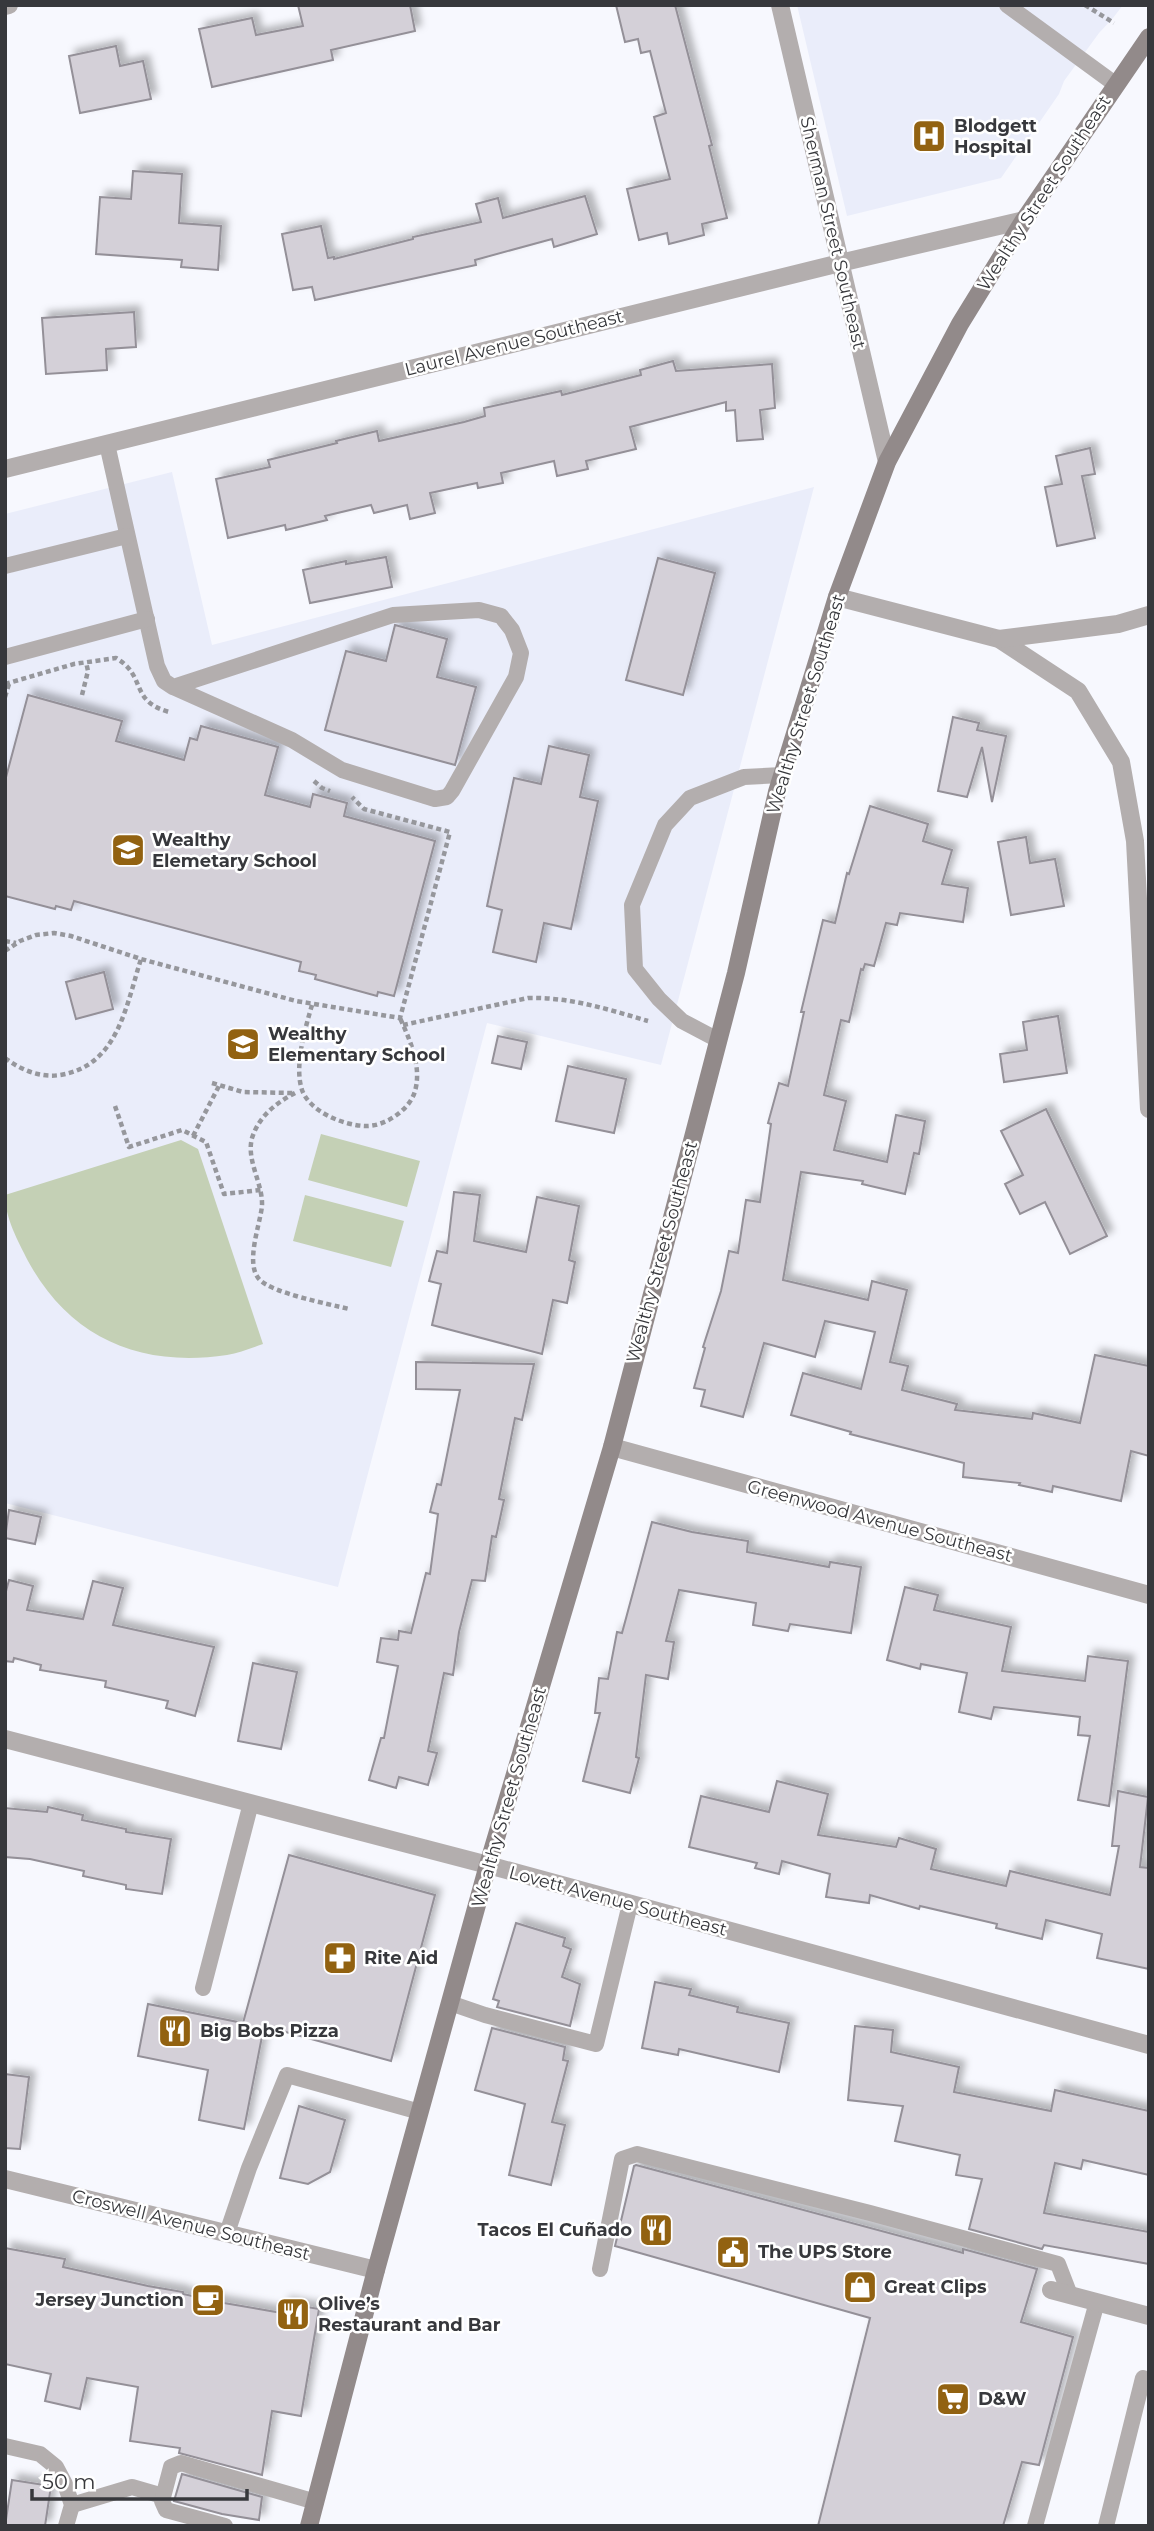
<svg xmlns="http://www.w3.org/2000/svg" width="1154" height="2531" font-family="Montserrat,sans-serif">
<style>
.built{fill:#eaedfa}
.green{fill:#c4d0b5}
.building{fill:#d4d0d8;stroke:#949098;stroke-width:2;filter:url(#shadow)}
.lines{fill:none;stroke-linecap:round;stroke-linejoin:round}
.path{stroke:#96979c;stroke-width:4.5;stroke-dasharray:5 3.5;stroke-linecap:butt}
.lane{stroke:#b3aeae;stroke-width:16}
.street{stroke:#b3aeae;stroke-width:18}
.secondary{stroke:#928a8a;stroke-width:18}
.labels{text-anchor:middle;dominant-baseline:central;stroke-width:5;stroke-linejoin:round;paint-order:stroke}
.poi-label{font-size:18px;font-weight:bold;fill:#37383c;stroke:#fff;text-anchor:start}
.street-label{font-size:18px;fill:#37383c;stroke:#fff}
</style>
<defs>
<filter id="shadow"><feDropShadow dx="6" dy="-6" stdDeviation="3.5" flood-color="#0004"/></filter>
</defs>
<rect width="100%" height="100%" fill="#f7f8fe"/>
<g class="built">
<polygon points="797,5 1123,5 1113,18 1099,33 1064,81 1059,94 1001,178 847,216"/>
<polygon points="172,472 212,645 814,487 661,1065 487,1023 338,1587 5,1503 5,514"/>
</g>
<g class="green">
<polygon points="321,1134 420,1161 407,1207 308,1180"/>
<path d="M 181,1140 L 198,1149 L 263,1344 C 251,1348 239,1353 227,1355 C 140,1368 70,1338 28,1261 C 18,1241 5,1218 5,1195 Z"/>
<polygon points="305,1195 404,1221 391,1267 293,1241"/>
</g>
<g class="building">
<polygon points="298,5 410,5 415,31 331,50 333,60 212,87 199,29 252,18 256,35 303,26"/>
<polygon points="616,5 675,5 712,145 709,146 727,218 702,224 704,235 669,244 667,233 639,240 627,189 670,179 654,117 666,113 650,51 641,53 638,39 625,42"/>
<polygon points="116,46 120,66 143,61 151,99 80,113 69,56"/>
<polygon points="133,171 182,174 179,223 221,226 218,270 181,267 182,260 96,254 100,197 131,199"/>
<polygon points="585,196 597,234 554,247 552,239 475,260 476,265 315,300 312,287 293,290 282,234 321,226 328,258 334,257 334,259 413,239 413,237 481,222 476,204 498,198 503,218"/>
<polygon points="134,312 136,347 106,349 107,370 46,374 42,318"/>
<polygon points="673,361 676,371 772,364 775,408 760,410 763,439 737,441 735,410 726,411 726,402 630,427 636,449 586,461 588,469 557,476 554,461 501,473 503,483 478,488 477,483 430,493 435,513 410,519 407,505 374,513 371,505 325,516 327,520 286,530 285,525 228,538 216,479 270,467 268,460 337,443 336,441 377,431 379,441 464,422 485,416 484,408 561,391 562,395 641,375 640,370"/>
<polygon points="1090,448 1095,474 1082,476 1095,538 1057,546 1045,487 1062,484 1056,456"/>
<polygon points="386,557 392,587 310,603 303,570 346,561 346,564"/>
<polygon points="658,558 715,573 683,695 626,680"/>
<polygon points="395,625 447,639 437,677 476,687 455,765 325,730 346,651 386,661"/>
<polygon points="28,695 122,721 116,741 184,760 190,738 197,740 201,726 278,747 265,795 310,807 313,794 347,803 344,816 435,841 394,996 378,992 377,996 315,979 316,975 299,971 301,962 74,901 71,910 56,906 55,909 5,896 5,781"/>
<polygon points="953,717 979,723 977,730 1006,736 992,802 982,747 967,797 938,791"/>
<polygon points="549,746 589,755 580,797 598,801 571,929 544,923 536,962 493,952 502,910 487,906 514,778 541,784"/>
<polygon points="870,806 928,824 923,841 952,850 942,884 968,888 963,922 900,913 897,925 886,923 874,966 865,964 863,970 861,969 849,1022 841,1020 824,1095 846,1101 834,1150 887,1162 896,1115 925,1121 919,1154 914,1153 905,1194 862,1184 863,1181 801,1172 783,1280 868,1300 872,1281 907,1290 890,1362 908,1366 902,1390 957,1404 955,1410 1032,1419 1033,1413 1080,1423 1095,1355 1149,1366 1149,1456 1131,1451 1121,1501 1053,1486 1052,1492 1019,1485 1020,1483 963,1477 964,1463 850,1434 851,1432 791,1415 803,1373 861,1389 875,1332 825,1321 815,1357 764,1343 743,1417 701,1406 705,1390 694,1388 705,1348 703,1347 721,1291 729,1251 738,1253 746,1200 760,1202 771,1124 768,1123 779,1083 788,1086 804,1012 801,1012 823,920 835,923 847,873 849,874"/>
<polygon points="1026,837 1030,863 1055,859 1064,906 1011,915 998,842"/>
<polygon points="104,972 113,1009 76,1019 66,982"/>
<polygon points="1058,1016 1067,1073 1004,1082 1000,1054 1027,1050 1023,1022"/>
<polygon points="498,1036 527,1042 521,1069 492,1063"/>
<polygon points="568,1066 626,1079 614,1133 556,1121"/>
<polygon points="1046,1109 1107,1236 1070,1254 1045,1202 1020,1214 1005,1184 1023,1175 1001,1131"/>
<polygon points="454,1192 480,1195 474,1241 526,1252 537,1197 579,1206 569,1260 575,1262 567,1303 553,1300 542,1354 432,1325 441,1284 429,1281 437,1251 447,1253"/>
<polygon points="416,1362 534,1364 522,1420 515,1418 499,1499 504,1500 496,1537 492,1536 485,1581 472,1580 459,1632 453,1675 444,1673 428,1751 437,1753 428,1785 399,1777 396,1788 369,1780 381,1738 384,1738 398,1666 377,1662 381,1638 398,1640 399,1631 411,1633 426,1573 430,1574 438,1514 430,1512 437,1484 441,1485 460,1390 416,1389"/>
<polygon points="9,1510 41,1517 35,1544 5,1538"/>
<polygon points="652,1522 692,1532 748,1541 747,1552 829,1567 830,1562 861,1567 851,1633 790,1624 788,1631 753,1625 756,1603 679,1590 666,1641 674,1642 668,1679 646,1675 636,1757 639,1758 630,1793 583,1781 600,1713 595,1713 599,1678 608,1679 617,1632 622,1633"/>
<polygon points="9,1580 33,1586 27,1610 83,1619 93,1581 123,1588 113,1625 214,1647 195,1716 166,1708 168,1701 105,1687 106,1681 40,1670 41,1665 14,1658 13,1662 5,1661 5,1595"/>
<polygon points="905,1587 938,1595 934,1610 1011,1627 1002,1671 1085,1681 1088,1656 1128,1661 1109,1806 1078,1800 1090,1736 1078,1735 1080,1717 994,1707 991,1719 959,1712 967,1673 921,1664 920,1669 887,1660"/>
<polygon points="253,1663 297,1672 281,1749 238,1741"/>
<polygon points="777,1781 828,1794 818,1835 896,1847 899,1838 936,1849 931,1869 1006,1886 1010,1871 1110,1895 1119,1846 1112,1846 1118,1791 1148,1797 1140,1867 1149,1868 1149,1969 1097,1958 1102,1934 1046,1920 1042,1939 996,1928 997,1924 920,1906 919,1909 870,1895 869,1903 826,1897 830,1874 782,1861 779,1874 755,1868 757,1863 689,1847 701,1796 769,1812"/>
<polygon points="48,1807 83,1815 82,1820 126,1829 126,1832 171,1839 162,1894 126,1889 126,1885 83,1876 84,1871 30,1859 5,1857 5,1808 47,1812"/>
<polygon points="289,1855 435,1895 391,2061 264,2026 244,2129 199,2120 208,2070 138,2056 148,2004 243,2023"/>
<polygon points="516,1923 565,1938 563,1946 571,1949 562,1977 580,1984 570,2026 497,2007 499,2001 493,1999"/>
<polygon points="655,1982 691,1989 689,1995 738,2007 737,2012 789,2023 779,2072 679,2049 678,2055 642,2048"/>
<polygon points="855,2026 893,2030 891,2052 959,2067 954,2092 1051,2111 1055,2090 1149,2111 1149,2175 1083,2160 1081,2169 1055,2163 1044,2213 1149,2232 1149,2264 1044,2245 1042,2249 969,2229 982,2179 956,2175 960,2155 895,2141 903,2106 848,2100"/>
<polygon points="492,2028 565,2047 563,2060 568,2061 552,2122 565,2125 551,2185 509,2175 525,2104 475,2090"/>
<polygon points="5,2074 29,2077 20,2149 5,2148"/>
<polygon points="299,2106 345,2120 330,2172 308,2184 280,2178"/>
<polygon points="636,2165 963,2253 963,2249 1037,2269 1021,2322 1073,2337 1039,2465 1022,2462 1003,2526 818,2526 870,2318 615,2246 634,2166"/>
<polygon points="5,2248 65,2259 63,2267 148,2286 183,2292 183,2294 224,2303 282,2313 284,2303 319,2309 301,2416 272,2411 262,2475 179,2453 180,2448 130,2441 138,2387 87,2378 80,2409 45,2401 51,2374 5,2364"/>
<polygon points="182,2474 262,2497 259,2520 222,2514 174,2501"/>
<polygon points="12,2480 51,2486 45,2526 5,2526"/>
</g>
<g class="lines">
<g class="path">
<polyline points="1085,5 1114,23"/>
<path d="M 5,684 L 74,664 L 116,658 C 147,676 129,701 169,712"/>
<polyline points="82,695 88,671 86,662"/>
<polyline points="5,697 9,684"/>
<polyline points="314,781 322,788 330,791"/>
<polyline points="5,941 16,943"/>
<polyline points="5,951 20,941 36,935 54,933 71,936 141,959 296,1001 400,1018 450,832 364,809 352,797"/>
<path d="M 312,1005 C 305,1029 294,1066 302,1090 C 310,1112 343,1125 365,1126 C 384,1127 410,1110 415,1091 C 422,1067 410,1040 400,1018"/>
<path d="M 403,1025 L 528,998 C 570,997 607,1009 648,1021"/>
<path d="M 5,1058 C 21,1070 40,1078 60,1075 C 118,1066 126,1006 141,959"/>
<polyline points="212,1083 243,1092 293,1093"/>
<path d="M 295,1093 C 276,1103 259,1116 252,1138 C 246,1161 263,1183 262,1206 C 260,1225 245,1263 259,1279 C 271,1293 329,1304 349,1309"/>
<polyline points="115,1106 129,1147 182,1130 206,1142 224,1194 261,1190"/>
<polyline points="193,1136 219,1086"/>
</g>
<g class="lane">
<polyline points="1007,5 1115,84"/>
<polyline points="107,444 157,666 164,681 173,687 292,740 342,770 435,799 447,797 452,791 516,677 521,653 512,630 501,616 479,610 393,615 173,687"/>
<polyline points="5,566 127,536"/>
<polyline points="5,657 147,619"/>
<polyline points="718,1040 682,1021 659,999 635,969 632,905 665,825 690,798 744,777 782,775"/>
<polyline points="203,1988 251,1803"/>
<polyline points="450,2003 485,2015 596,2044 630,1904"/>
<polyline points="227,2233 249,2168 287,2075 420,2112"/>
<polyline points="600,2269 622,2159 637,2154 870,2213 1058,2264 1070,2295"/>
<polyline points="5,2446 40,2454 56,2467 65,2484 72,2505 66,2526"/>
<polyline points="72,2505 132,2487 163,2496"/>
<polyline points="225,2526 166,2510 162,2501 171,2467 181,2463 316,2502"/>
<polyline points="1035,2526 1097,2302"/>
<polyline points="1106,2526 1143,2378 1149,2380"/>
</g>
<g class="street">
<polyline points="780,5 887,462"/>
<polyline points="5,6 9,5"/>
<polyline points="5,469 840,263 1024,220"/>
<polyline points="837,597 999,639 1078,691 1121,762 1135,841 1149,1109"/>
<polyline points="999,639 1118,624 1149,615"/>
<polyline points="612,1447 1149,1595"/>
<polyline points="5,1739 488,1865 1149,2045"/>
<polyline points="5,2179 376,2270"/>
<polyline points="1051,2290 1149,2316"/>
</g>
<polyline class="secondary" points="309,2526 376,2270 488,1865 612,1447 736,973 777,792 837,597 887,462 960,324 1024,220 1149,37"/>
</g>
<defs>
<g id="hospital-square" transform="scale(1.75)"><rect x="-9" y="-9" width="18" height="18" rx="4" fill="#926211" stroke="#fff"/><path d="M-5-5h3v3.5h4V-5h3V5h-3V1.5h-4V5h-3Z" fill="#fff"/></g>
<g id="school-square" transform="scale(1.75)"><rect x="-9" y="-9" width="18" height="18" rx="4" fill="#926211" stroke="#fff"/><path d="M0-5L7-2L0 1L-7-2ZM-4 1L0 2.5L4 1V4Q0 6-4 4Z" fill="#fff"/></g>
<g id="pharmacy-square" transform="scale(1.75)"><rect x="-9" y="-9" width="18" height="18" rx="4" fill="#926211" stroke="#fff"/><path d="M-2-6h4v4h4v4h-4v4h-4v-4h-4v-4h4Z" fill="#fff"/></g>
<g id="restaurant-square" transform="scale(1.75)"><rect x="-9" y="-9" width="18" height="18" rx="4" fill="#926211" stroke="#fff"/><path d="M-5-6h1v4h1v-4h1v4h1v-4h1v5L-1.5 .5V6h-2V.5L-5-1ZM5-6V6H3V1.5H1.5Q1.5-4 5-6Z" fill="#fff"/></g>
<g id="civic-square" transform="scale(1.75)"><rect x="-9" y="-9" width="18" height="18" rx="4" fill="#926211" stroke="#fff"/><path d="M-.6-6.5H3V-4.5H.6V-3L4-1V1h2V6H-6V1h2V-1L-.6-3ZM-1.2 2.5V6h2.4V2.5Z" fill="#fff"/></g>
<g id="shop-square" transform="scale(1.75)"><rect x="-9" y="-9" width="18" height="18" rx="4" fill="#926211" stroke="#fff"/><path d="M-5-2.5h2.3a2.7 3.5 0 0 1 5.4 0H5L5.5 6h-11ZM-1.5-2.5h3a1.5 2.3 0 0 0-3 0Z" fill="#fff"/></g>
<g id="cafe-square" transform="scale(1.75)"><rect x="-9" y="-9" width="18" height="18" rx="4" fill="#926211" stroke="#fff"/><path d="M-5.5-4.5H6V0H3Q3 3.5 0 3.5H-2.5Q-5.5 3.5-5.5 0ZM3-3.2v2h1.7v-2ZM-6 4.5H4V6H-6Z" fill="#fff"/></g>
<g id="supermarket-square" transform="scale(1.75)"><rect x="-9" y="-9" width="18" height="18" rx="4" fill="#926211" stroke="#fff"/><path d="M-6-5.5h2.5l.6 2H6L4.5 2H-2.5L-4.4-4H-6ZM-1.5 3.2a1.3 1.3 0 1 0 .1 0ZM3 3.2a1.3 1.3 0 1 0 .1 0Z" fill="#fff"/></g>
</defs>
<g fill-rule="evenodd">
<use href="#hospital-square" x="929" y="136"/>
<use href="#school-square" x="128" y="850"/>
<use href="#school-square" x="243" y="1044"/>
<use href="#pharmacy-square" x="340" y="1958"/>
<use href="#restaurant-square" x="175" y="2031"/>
<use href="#restaurant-square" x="656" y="2230"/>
<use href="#civic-square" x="733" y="2252"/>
<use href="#shop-square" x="860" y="2287"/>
<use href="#cafe-square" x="208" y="2300"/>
<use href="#restaurant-square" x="293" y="2314"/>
<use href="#supermarket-square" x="953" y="2399"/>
</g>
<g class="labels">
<g class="poi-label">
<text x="954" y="126">Blodgett<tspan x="954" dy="21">Hospital</tspan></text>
<text x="152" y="840">Wealthy<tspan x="152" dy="21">Elemetary School</tspan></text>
<text x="268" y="1034">Wealthy<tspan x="268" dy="21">Elementary School</tspan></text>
<text x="364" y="1958">Rite Aid</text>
<text x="200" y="2031">Big Bobs Pizza</text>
<text x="632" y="2230" text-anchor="end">Tacos El Cuñado</text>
<text x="758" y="2252">The UPS Store</text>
<text x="884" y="2287">Great Clips</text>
<text x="184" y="2300" text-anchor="end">Jersey Junction</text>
<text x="318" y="2304">Olive’s<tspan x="318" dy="21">Restaurant and Bar</tspan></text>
<text x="978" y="2399">D&amp;W</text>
</g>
<g class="street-label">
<text transform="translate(1044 193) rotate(-57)">Wealthy Street Southeast</text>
<text transform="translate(833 233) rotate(77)">Sherman Street Southeast</text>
<text transform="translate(514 343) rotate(-14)">Laurel Avenue Southeast</text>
<text transform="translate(806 704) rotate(-73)">Wealthy Street Southeast</text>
<text transform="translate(662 1252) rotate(-75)">Wealthy Street Southeast</text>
<text transform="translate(880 1521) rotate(15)">Greenwood Avenue Southeast</text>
<text transform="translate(509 1797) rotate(-74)">Wealthy Street Southeast</text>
<text transform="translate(618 1901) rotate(15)">Lovett Avenue Southeast</text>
<text transform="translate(191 2225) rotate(14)">Croswell Avenue Southeast</text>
</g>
</g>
<rect width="1154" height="2531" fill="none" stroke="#37383c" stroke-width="14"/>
<path d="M32 2489v10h215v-10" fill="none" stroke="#37383c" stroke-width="3.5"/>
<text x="42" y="2489" font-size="21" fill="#37383c" stroke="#ffffff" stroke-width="5" paint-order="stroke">50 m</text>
</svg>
